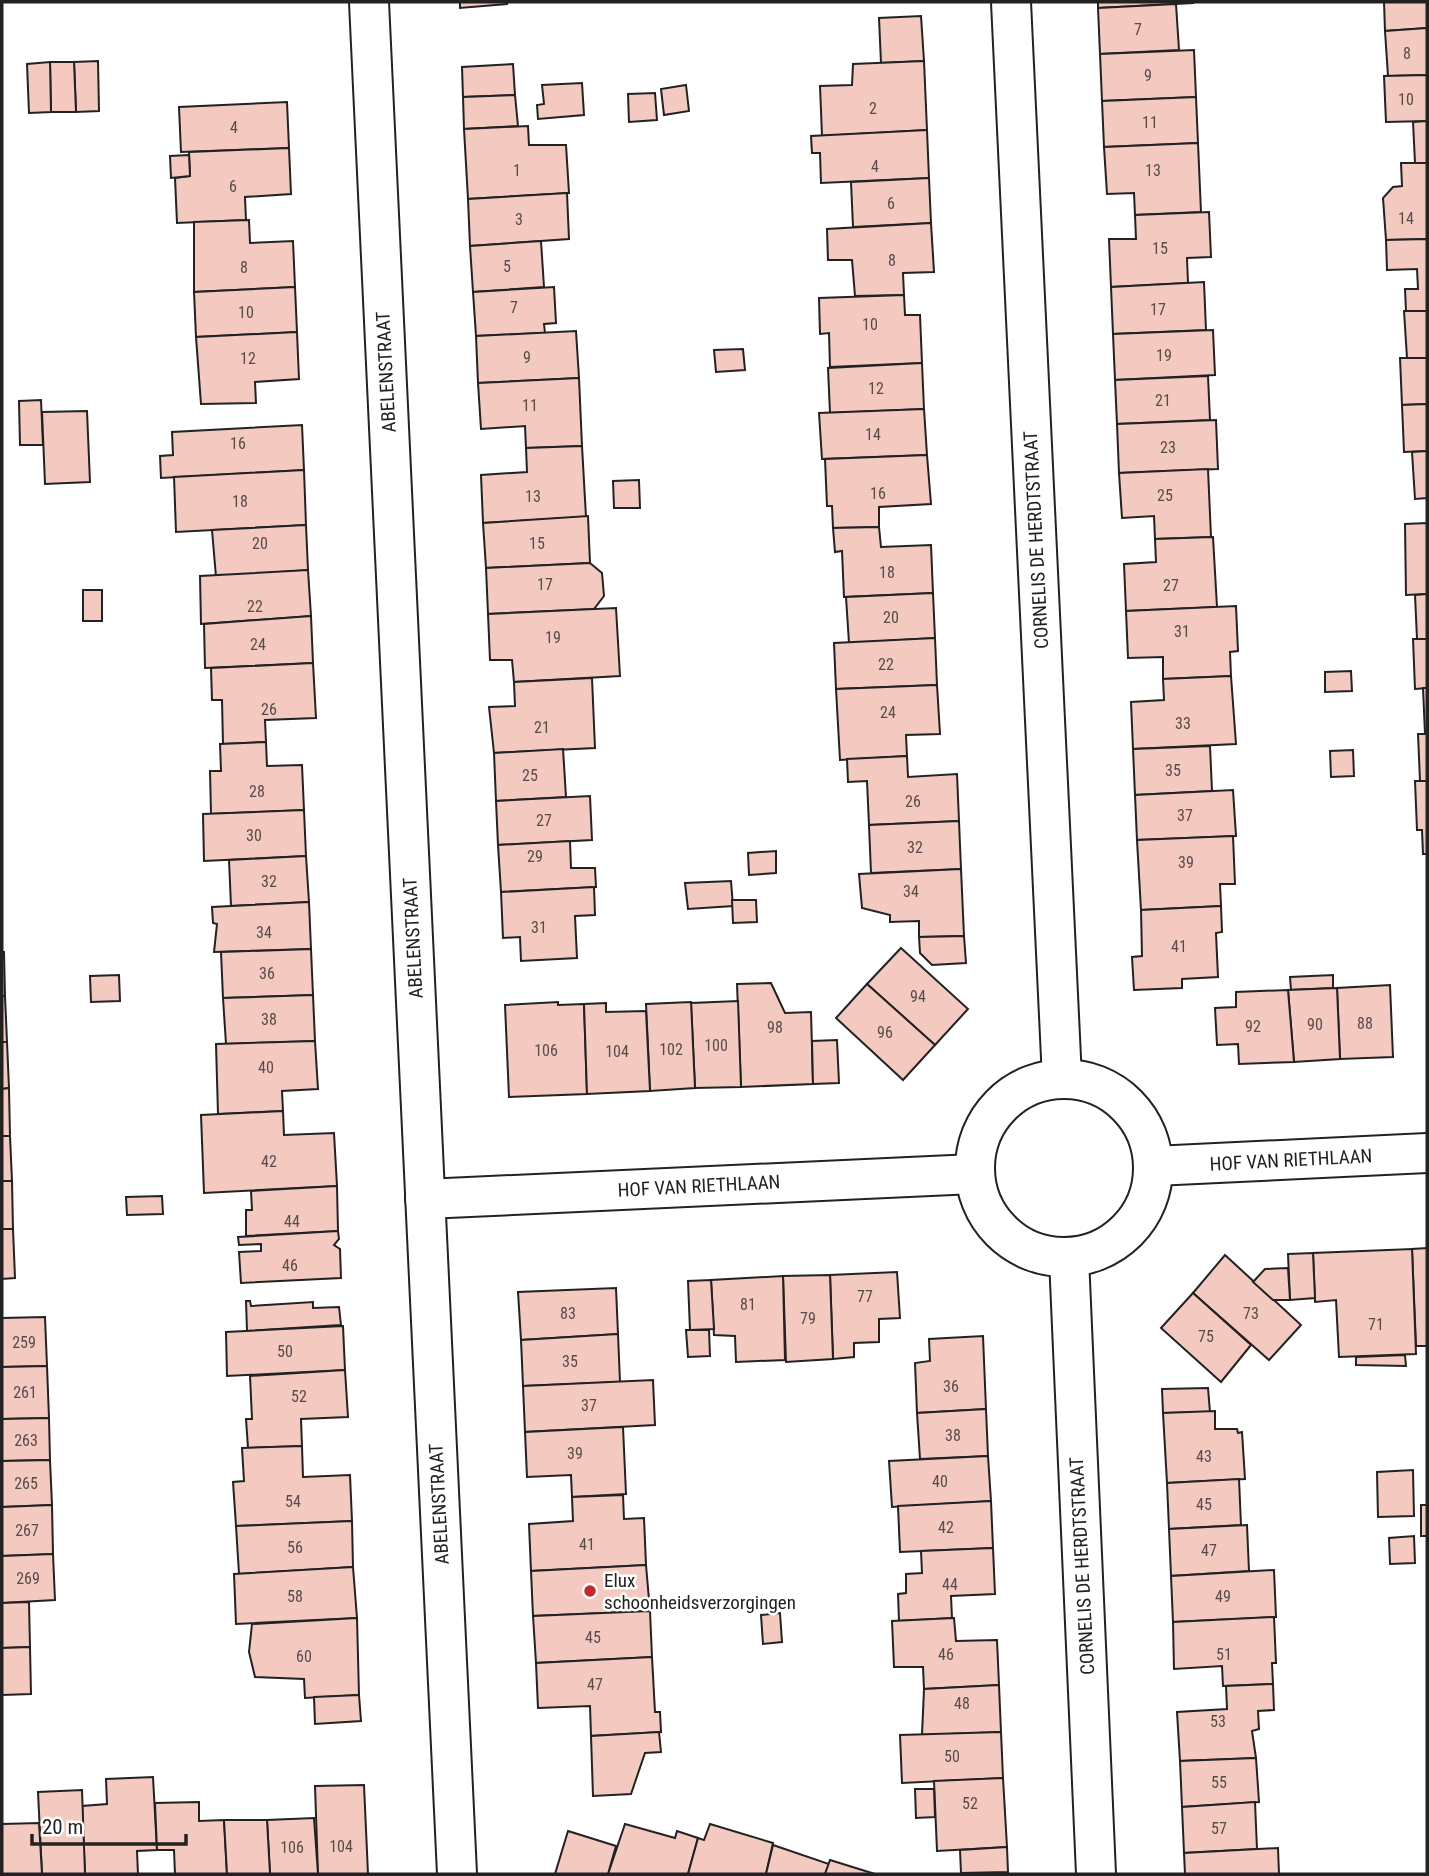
<svg xmlns="http://www.w3.org/2000/svg" width="1429" height="1876" font-family="'Roboto Condensed',sans-serif">
<style>
.building{fill:#f3c9c0;stroke:#222;stroke-width:2}
.lines{fill:none;stroke-linecap:round;stroke-linejoin:round}
.street-casing{stroke:#222;stroke-width:42}
.street{stroke:#fff;stroke-width:38}
.poi-dot{fill:#c62828;stroke:#fff;stroke-width:2.5}
.labels{text-anchor:middle;dominant-baseline:central;stroke-width:5;stroke-linejoin:round;paint-order:stroke}
.number-label{font-size:16px;fill:#564c4a}
.street-label{font-size:19px;fill:#222;stroke:#fff}
.poi-label{font-size:19px;fill:#222;stroke:#fff;text-anchor:start}
</style>
<rect width="100%" height="100%" fill="#fff"/>
<g class="building">
<polygon points="460,2 508,2 507,4 460,8"/>
<polygon points="1098,2 1193,2 1193,3 1098,8"/>
<polygon points="1384,2 1427,2 1427,28 1385,31"/>
<polygon points="1176,4 1179,50 1100,54 1098,8"/>
<polygon points="921,16 924,61 881,63 879,18"/>
<polygon points="1427,28 1427,75 1388,76 1385,31"/>
<polygon points="1194,50 1196,97 1102,101 1100,54"/>
<polygon points="98,61 99,111 76,112 74,62"/>
<polygon points="924,61 927,130 822,136 820,86 852,85 853,64"/>
<polygon points="50,62 74,62 76,112 51,112"/>
<polygon points="50,62 51,112 29,113 27,64"/>
<polygon points="513,64 515,95 463,97 462,67"/>
<polygon points="1427,75 1427,121 1386,122 1384,76"/>
<polygon points="582,83 584,115 538,119 537,105 544,104 542,85"/>
<polygon points="686,85 689,111 664,115 661,89"/>
<polygon points="655,93 657,120 629,122 628,94"/>
<polygon points="515,95 518,126 464,129 463,97"/>
<polygon points="1196,97 1198,143 1104,147 1102,101"/>
<polygon points="287,102 289,148 181,152 179,107"/>
<polygon points="1427,121 1427,163 1415,163 1413,122"/>
<polygon points="528,126 529,145 566,145 569,193 468,199 464,129"/>
<polygon points="927,130 929,178 821,183 820,153 812,153 811,136"/>
<polygon points="1198,143 1201,212 1135,215 1134,193 1107,194 1104,147"/>
<polygon points="289,148 291,194 245,197 246,220 177,223 175,178 190,176 189,152"/>
<polygon points="189,155 190,176 171,178 170,156"/>
<polygon points="1401,163 1427,163 1427,239 1386,240 1383,198 1393,187 1402,186"/>
<polygon points="929,178 931,223 853,227 851,182"/>
<polygon points="567,193 569,239 470,246 468,199"/>
<polygon points="1209,212 1211,257 1187,258 1188,283 1111,287 1109,239 1136,239 1135,215"/>
<polygon points="249,220 250,243 293,241 295,287 194,292 194,222"/>
<polygon points="931,223 934,272 903,273 904,295 855,296 852,260 828,260 827,229"/>
<polygon points="1427,239 1427,311 1406,311 1405,289 1418,289 1417,269 1387,270 1386,240"/>
<polygon points="541,241 544,287 473,292 470,246"/>
<polygon points="1204,282 1206,330 1113,334 1111,287"/>
<polygon points="295,287 297,332 196,337 194,292"/>
<polygon points="554,287 556,323 544,324 545,333 476,336 473,292"/>
<polygon points="904,295 905,315 920,315 922,363 830,367 829,333 820,334 819,298"/>
<polygon points="1404,311 1427,311 1427,358 1407,358"/>
<polygon points="1213,330 1215,375 1115,380 1113,334"/>
<polygon points="576,331 579,378 478,383 476,336"/>
<polygon points="297,332 299,379 255,382 256,403 201,404 196,337"/>
<polygon points="743,349 745,370 716,372 714,350"/>
<polygon points="1400,358 1427,358 1427,404 1402,405"/>
<polygon points="922,363 924,409 830,413 828,368"/>
<polygon points="1208,376 1210,420 1117,424 1115,380"/>
<polygon points="579,378 582,446 526,448 525,426 481,429 478,383"/>
<polygon points="41,400 43,445 20,445 19,401"/>
<polygon points="1427,404 1427,451 1404,452 1402,405"/>
<polygon points="924,409 927,455 822,459 819,413"/>
<polygon points="87,411 90,482 45,484 42,412"/>
<polygon points="1216,420 1218,469 1119,473 1117,424"/>
<polygon points="302,425 304,470 161,478 160,456 173,455 172,432"/>
<polygon points="582,446 586,517 483,523 481,475 527,472 526,448"/>
<polygon points="1427,451 1427,498 1415,499 1412,452"/>
<polygon points="927,455 931,504 879,507 879,527 833,528 832,506 827,506 825,459"/>
<polygon points="1208,469 1211,537 1155,539 1154,516 1122,518 1119,473"/>
<polygon points="304,470 306,525 176,532 174,477"/>
<polygon points="639,480 640,508 614,508 613,481"/>
<polygon points="588,516 590,563 486,568 483,523"/>
<polygon points="1427,523 1427,594 1406,595 1405,524"/>
<polygon points="306,525 308,570 216,577 212,530"/>
<polygon points="879,527 881,547 931,545 933,593 844,597 842,551 835,552 833,528"/>
<polygon points="1213,537 1217,607 1126,611 1124,564 1156,562 1155,539"/>
<polygon points="590,563 602,573 604,596 594,609 488,614 486,568"/>
<polygon points="308,570 311,616 201,624 200,576"/>
<rect x="83" y="590" width="19" height="31"/>
<polygon points="933,593 935,638 849,643 846,597"/>
<polygon points="1427,594 1427,639 1417,639 1415,595"/>
<polygon points="1236,606 1238,651 1230,652 1231,676 1163,679 1163,657 1128,658 1126,611"/>
<polygon points="616,608 620,676 514,682 512,660 490,660 488,614"/>
<polygon points="311,616 313,663 205,668 204,624"/>
<polygon points="935,638 937,685 836,689 834,643"/>
<polygon points="1413,639 1427,639 1427,688 1415,689"/>
<polygon points="313,663 316,718 265,720 266,742 223,744 222,700 212,700 211,668"/>
<polygon points="1351,671 1352,691 1325,692 1325,672"/>
<polygon points="1231,676 1236,744 1133,749 1131,702 1164,700 1163,679"/>
<polygon points="592,678 595,748 494,753 489,707 515,706 514,682"/>
<polygon points="937,685 940,734 906,735 907,756 840,760 836,689"/>
<polygon points="1423,688 1427,688 1427,734 1425,734"/>
<polygon points="1418,734 1427,734 1427,781 1420,781"/>
<polygon points="266,742 267,766 302,765 304,810 211,814 210,771 221,771 220,744"/>
<polygon points="1210,746 1212,791 1135,795 1133,749"/>
<polygon points="563,749 566,797 496,801 494,753"/>
<polygon points="1353,750 1354,776 1331,777 1330,751"/>
<polygon points="907,756 908,777 957,774 959,821 869,825 867,781 848,782 847,759"/>
<polygon points="1415,781 1427,781 1427,854 1423,854 1422,830 1417,830"/>
<polygon points="1233,790 1236,836 1137,840 1135,795"/>
<polygon points="590,796 592,840 498,845 496,801"/>
<polygon points="304,810 306,856 204,861 203,814"/>
<polygon points="959,821 961,869 871,873 869,825"/>
<polygon points="1233,836 1235,884 1220,884 1221,906 1141,910 1137,840"/>
<polygon points="570,841 571,868 595,868 596,887 501,892 498,845"/>
<polygon points="776,851 776,873 749,875 748,853"/>
<polygon points="306,856 309,902 231,906 229,860"/>
<polygon points="961,869 964,936 919,937 919,921 890,922 890,915 862,908 859,874"/>
<polygon points="731,881 733,906 688,909 685,883"/>
<polygon points="594,887 595,915 575,916 577,958 521,961 520,937 503,938 501,892"/>
<polygon points="732,900 756,900 757,922 733,923"/>
<polygon points="309,902 311,949 214,952 217,924 213,923 212,907"/>
<polygon points="1221,906 1222,932 1216,933 1218,977 1182,979 1182,988 1134,990 1132,957 1142,956 1141,910"/>
<polygon points="964,936 966,963 932,965 920,953 919,937"/>
<polygon points="901,948 968,1009 935,1045 867,984"/>
<polygon points="311,949 313,995 223,998 221,952"/>
<polygon points="2,952 4,952 5,996 2,996"/>
<polygon points="119,975 120,1001 91,1002 90,976"/>
<polygon points="1333,975 1333,988 1291,990 1290,977"/>
<polygon points="771,983 785,1013 811,1012 813,1084 741,1087 737,984"/>
<polygon points="867,984 935,1045 903,1080 836,1018"/>
<polygon points="1390,985 1393,1057 1340,1059 1337,988"/>
<polygon points="1337,988 1340,1059 1294,1062 1288,990"/>
<polygon points="1288,990 1294,1062 1239,1064 1238,1044 1217,1045 1215,1008 1236,1007 1236,992"/>
<polygon points="313,995 315,1041 226,1044 223,998"/>
<polygon points="2,996 5,996 7,1042 2,1042"/>
<polygon points="738,1001 741,1087 695,1088 691,1003"/>
<polygon points="558,1002 558,1005 584,1004 587,1094 509,1097 505,1005"/>
<polygon points="691,1002 695,1088 650,1091 646,1004"/>
<polygon points="606,1003 606,1012 646,1011 650,1091 587,1094 584,1004"/>
<polygon points="837,1040 839,1083 813,1084 812,1041"/>
<polygon points="315,1041 318,1089 282,1091 283,1111 218,1114 216,1044"/>
<polygon points="2,1042 7,1042 9,1088 2,1089"/>
<polygon points="9,1088 10,1136 2,1136 2,1089"/>
<polygon points="283,1111 284,1135 334,1133 337,1186 204,1193 201,1115"/>
<polygon points="2,1136 10,1136 12,1181 2,1181"/>
<polygon points="2,1181 12,1181 13,1229 2,1229"/>
<polygon points="337,1186 338,1231 246,1236 246,1210 252,1210 251,1191"/>
<polygon points="162,1196 163,1214 127,1215 126,1197"/>
<polygon points="2,1229 13,1229 15,1278 2,1279"/>
<polygon points="338,1231 339,1239 334,1245 340,1249 341,1278 241,1283 239,1252 261,1251 261,1244 239,1245 238,1237"/>
<polygon points="1427,1248 1427,1346 1416,1346 1412,1249"/>
<polygon points="1412,1249 1416,1354 1339,1357 1336,1300 1315,1302 1313,1253"/>
<polygon points="1313,1253 1315,1298 1290,1300 1288,1254"/>
<polygon points="1225,1255 1301,1325 1269,1360 1193,1293"/>
<polygon points="1288,1268 1290,1300 1273,1300 1253,1282 1265,1269"/>
<polygon points="897,1272 900,1318 879,1319 879,1342 854,1343 854,1357 833,1359 830,1275"/>
<polygon points="830,1275 833,1359 786,1362 783,1276"/>
<polygon points="783,1276 785,1360 736,1362 735,1336 714,1335 711,1280"/>
<polygon points="711,1280 714,1329 690,1330 688,1281"/>
<polygon points="616,1288 618,1334 521,1340 518,1292"/>
<polygon points="1193,1293 1251,1345 1221,1382 1161,1328"/>
<polygon points="246,1301 250,1301 251,1306 313,1302 313,1308 339,1307 341,1325 247,1331"/>
<polygon points="45,1317 47,1366 2,1367 2,1318"/>
<polygon points="343,1326 345,1370 227,1376 226,1332"/>
<polygon points="686,1330 709,1330 710,1356 688,1357"/>
<polygon points="618,1334 620,1382 523,1386 521,1340"/>
<polygon points="983,1336 986,1409 917,1413 915,1363 930,1361 929,1339"/>
<polygon points="1405,1355 1406,1366 1356,1365 1356,1357"/>
<polygon points="47,1366 49,1418 2,1419 2,1367"/>
<polygon points="345,1370 348,1417 301,1419 302,1446 248,1448 246,1419 252,1419 250,1376"/>
<polygon points="653,1380 655,1425 525,1432 523,1386"/>
<polygon points="1208,1388 1210,1412 1163,1413 1162,1389"/>
<polygon points="986,1409 988,1456 920,1459 917,1413"/>
<polygon points="1215,1411 1215,1429 1237,1429 1238,1433 1242,1432 1245,1479 1167,1483 1163,1413"/>
<polygon points="49,1418 50,1460 2,1461 2,1419"/>
<polygon points="623,1427 626,1494 572,1497 571,1475 527,1477 525,1432"/>
<polygon points="302,1446 303,1477 350,1475 352,1521 236,1526 233,1482 244,1481 242,1448"/>
<polygon points="988,1456 991,1501 892,1507 889,1461"/>
<polygon points="50,1460 52,1505 2,1507 2,1461"/>
<polygon points="1413,1470 1414,1516 1378,1517 1377,1472"/>
<polygon points="1239,1479 1241,1525 1169,1529 1167,1483"/>
<polygon points="623,1495 624,1519 644,1518 646,1565 531,1571 529,1524 573,1521 572,1497"/>
<polygon points="991,1501 993,1548 900,1552 898,1506"/>
<polygon points="52,1505 53,1554 2,1556 2,1507"/>
<rect x="1421" y="1505" width="6" height="31"/>
<polygon points="352,1521 353,1567 239,1574 236,1526"/>
<polygon points="1247,1525 1249,1571 1171,1576 1169,1529"/>
<polygon points="1414,1536 1415,1563 1390,1564 1389,1538"/>
<polygon points="993,1548 995,1594 951,1596 952,1618 899,1621 898,1594 906,1593 906,1574 922,1573 921,1551"/>
<polygon points="53,1554 55,1600 2,1603 2,1556"/>
<polygon points="646,1565 650,1611 533,1616 531,1571"/>
<polygon points="353,1567 357,1618 236,1624 234,1574"/>
<polygon points="1274,1570 1276,1617 1173,1622 1171,1576"/>
<polygon points="29,1602 30,1647 2,1648 2,1603"/>
<polygon points="650,1611 652,1657 536,1663 533,1616"/>
<polygon points="780,1613 782,1642 763,1644 761,1615"/>
<polygon points="1274,1617 1276,1663 1272,1663 1273,1684 1223,1686 1222,1666 1174,1669 1173,1622"/>
<polygon points="357,1618 359,1695 305,1698 304,1679 255,1677 249,1652 252,1624"/>
<polygon points="954,1618 956,1641 997,1640 999,1685 924,1689 923,1667 894,1667 892,1621"/>
<polygon points="30,1647 31,1694 2,1695 2,1648"/>
<polygon points="652,1657 655,1712 660,1712 661,1732 591,1736 590,1706 538,1708 536,1663"/>
<polygon points="1273,1684 1274,1710 1258,1711 1259,1729 1252,1731 1256,1758 1180,1761 1177,1712 1227,1709 1226,1686"/>
<polygon points="999,1685 1001,1732 922,1735 924,1689"/>
<polygon points="359,1695 361,1721 315,1724 314,1697"/>
<polygon points="659,1732 661,1752 645,1753 631,1794 593,1796 591,1736"/>
<polygon points="1001,1732 1003,1778 902,1783 900,1735"/>
<polygon points="1256,1758 1259,1802 1182,1807 1180,1761"/>
<polygon points="153,1777 157,1850 137,1851 138,1874 85,1874 82,1806 107,1804 106,1779"/>
<polygon points="1003,1778 1007,1847 937,1851 934,1781"/>
<polygon points="364,1785 368,1874 318,1874 315,1786"/>
<polygon points="915,1789 934,1789 935,1817 916,1818"/>
<polygon points="82,1790 85,1874 42,1874 38,1792"/>
<polygon points="199,1802 199,1821 224,1820 227,1874 175,1874 174,1850 157,1850 155,1803"/>
<polygon points="1255,1802 1257,1849 1184,1853 1182,1807"/>
<polygon points="314,1818 318,1874 270,1874 267,1820"/>
<polygon points="224,1820 267,1820 270,1874 227,1874"/>
<polygon points="39,1823 42,1874 2,1874 2,1824"/>
<polygon points="625,1824 675,1838 677,1831 698,1838 688,1874 608,1874"/>
<polygon points="710,1824 773,1843 766,1874 688,1874 698,1838 704,1840"/>
<polygon points="568,1831 616,1846 608,1874 555,1874"/>
<polygon points="773,1845 829,1864 825,1874 766,1874"/>
<polygon points="1007,1847 1008,1872 961,1873 960,1850"/>
<polygon points="1278,1848 1279,1874 1185,1874 1184,1853"/>
<polygon points="830,1860 875,1874 825,1874"/>
</g>
<g class="lines">
<g class="street-casing">
<g id="street">
<polyline points="369,2 457,1874"/>
<polyline points="1011,2 1062,1079"/>
<circle cx="1064" cy="1168" r="89"/>
<polyline points="1154,1166 1427,1153"/>
<polyline points="425,1199 974,1174"/>
<polyline points="1069,1258 1096,1874"/>
</g>
</g>
<use href="#street" class="street"/>
</g>
<circle class="poi-dot" cx="590" cy="1591" r="7"/>
<g class="labels">
<g class="number-label">
<text x="1138" y="29">7</text>
<text x="1407" y="53">8</text>
<text x="1148" y="75">9</text>
<text x="1406" y="99">10</text>
<text x="873" y="108">2</text>
<text x="1150" y="122">11</text>
<text x="234" y="127">4</text>
<text x="875" y="166">4</text>
<text x="517" y="170">1</text>
<text x="1153" y="170">13</text>
<text x="233" y="186">6</text>
<text x="891" y="203">6</text>
<text x="1406" y="218">14</text>
<text x="519" y="219">3</text>
<text x="1160" y="248">15</text>
<text x="892" y="260">8</text>
<text x="507" y="266">5</text>
<text x="244" y="267">8</text>
<text x="514" y="307">7</text>
<text x="1158" y="309">17</text>
<text x="246" y="312">10</text>
<text x="870" y="324">10</text>
<text x="1164" y="355">19</text>
<text x="527" y="357">9</text>
<text x="248" y="358">12</text>
<text x="876" y="388">12</text>
<text x="1163" y="400">21</text>
<text x="530" y="405">11</text>
<text x="873" y="434">14</text>
<text x="238" y="443">16</text>
<text x="1168" y="447">23</text>
<text x="878" y="493">16</text>
<text x="1165" y="495">25</text>
<text x="533" y="496">13</text>
<text x="240" y="501">18</text>
<text x="260" y="543">20</text>
<text x="537" y="543">15</text>
<text x="887" y="572">18</text>
<text x="545" y="584">17</text>
<text x="1171" y="585">27</text>
<text x="255" y="606">22</text>
<text x="891" y="617">20</text>
<text x="1182" y="631">31</text>
<text x="553" y="637">19</text>
<text x="258" y="644">24</text>
<text x="886" y="664">22</text>
<text x="269" y="709">26</text>
<text x="888" y="712">24</text>
<text x="1183" y="723">33</text>
<text x="542" y="727">21</text>
<text x="1173" y="770">35</text>
<text x="530" y="775">25</text>
<text x="257" y="791">28</text>
<text x="913" y="801">26</text>
<text x="1185" y="815">37</text>
<text x="544" y="820">27</text>
<text x="254" y="835">30</text>
<text x="915" y="847">32</text>
<text x="535" y="856">29</text>
<text x="1186" y="862">39</text>
<text x="269" y="881">32</text>
<text x="911" y="891">34</text>
<text x="539" y="927">31</text>
<text x="264" y="932">34</text>
<text x="1179" y="946">41</text>
<text x="267" y="973">36</text>
<text x="918" y="996">94</text>
<text x="269" y="1019">38</text>
<text x="1365" y="1023">88</text>
<text x="1315" y="1024">90</text>
<text x="1253" y="1026">92</text>
<text x="775" y="1027">98</text>
<text x="885" y="1032">96</text>
<text x="716" y="1045">100</text>
<text x="671" y="1049">102</text>
<text x="546" y="1050">106</text>
<text x="617" y="1051">104</text>
<text x="266" y="1067">40</text>
<text x="269" y="1161">42</text>
<text x="292" y="1221">44</text>
<text x="290" y="1265">46</text>
<text x="865" y="1296">77</text>
<text x="748" y="1304">81</text>
<text x="568" y="1313">83</text>
<text x="1251" y="1313">73</text>
<text x="808" y="1318">79</text>
<text x="1376" y="1324">71</text>
<text x="1206" y="1336">75</text>
<text x="24" y="1342">259</text>
<text x="285" y="1351">50</text>
<text x="570" y="1361">35</text>
<text x="951" y="1386">36</text>
<text x="25" y="1392">261</text>
<text x="299" y="1396">52</text>
<text x="589" y="1405">37</text>
<text x="953" y="1435">38</text>
<text x="26" y="1440">263</text>
<text x="575" y="1453">39</text>
<text x="1204" y="1456">43</text>
<text x="940" y="1481">40</text>
<text x="26" y="1483">265</text>
<text x="293" y="1501">54</text>
<text x="1204" y="1504">45</text>
<text x="946" y="1527">42</text>
<text x="27" y="1530">267</text>
<text x="587" y="1544">41</text>
<text x="295" y="1547">56</text>
<text x="1209" y="1550">47</text>
<text x="28" y="1578">269</text>
<text x="950" y="1584">44</text>
<text x="295" y="1596">58</text>
<text x="1223" y="1596">49</text>
<text x="593" y="1637">45</text>
<text x="946" y="1654">46</text>
<text x="1224" y="1654">51</text>
<text x="304" y="1656">60</text>
<text x="595" y="1684">47</text>
<text x="962" y="1703">48</text>
<text x="1218" y="1721">53</text>
<text x="952" y="1756">50</text>
<text x="1219" y="1782">55</text>
<text x="970" y="1803">52</text>
<text x="1219" y="1828">57</text>
<text x="341" y="1846">104</text>
<text x="292" y="1847">106</text>
</g>
<g class="street-label">
<text transform="translate(386 372) rotate(-93)">ABELENSTRAAT</text>
<text transform="translate(1036 540) rotate(-93)">CORNELIS DE HERDTSTRAAT</text>
<text transform="translate(413 938) rotate(-93)">ABELENSTRAAT</text>
<text transform="translate(1291 1160) rotate(-3)">HOF VAN RIETHLAAN</text>
<text transform="translate(699 1186) rotate(-3)">HOF VAN RIETHLAAN</text>
<text transform="translate(439 1504) rotate(-93)">ABELENSTRAAT</text>
<text transform="translate(1082 1566) rotate(-93)">CORNELIS DE HERDTSTRAAT</text>
</g>
<g class="poi-label">
<text x="604" y="1580">Elux<tspan x="604" dy="22">schoonheidsverzorgingen</tspan></text>
</g>
</g>
<rect width="1429" height="1876" fill="none" stroke="#222222" stroke-width="7"/>
<path d="M32 1834v10h154v-10" fill="none" stroke="#222222" stroke-width="3.5"/>
<text x="42" y="1834" font-size="21" fill="#222222" stroke="#ffffff" stroke-width="5" paint-order="stroke">20 m</text>
</svg>
